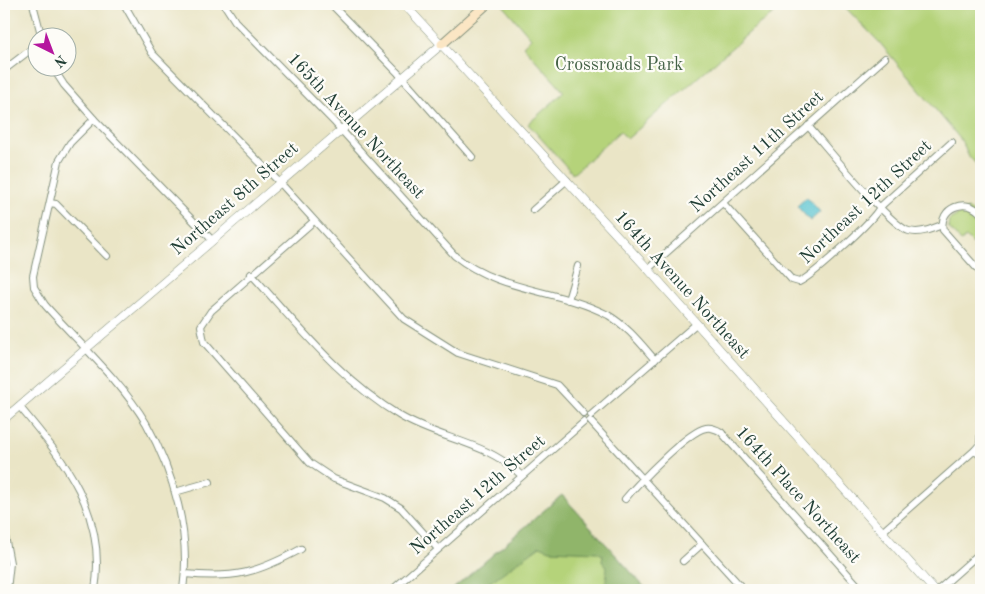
<svg xmlns="http://www.w3.org/2000/svg" width="985" height="594" font-family="'Old Standard TT',serif">
<style>
.green{fill:#b5d37a;stroke:#6a8857}
.forest{fill:#90b56a;stroke:#58794f}
.water{fill:#56c2cf;stroke:#3a8082}
.lines{fill:none;stroke-linecap:round;stroke-linejoin:round}
.minor-casing{stroke:#84917d;stroke-width:8}
.tertiary-casing{stroke:#84917d;stroke-width:9}
.secondary-casing{stroke:#84917d;stroke-width:11}
.minor{stroke:#fff;stroke-width:6}
.tertiary{stroke:#fff;stroke-width:8}
.secondary{stroke:#fbe6c4;stroke-width:9}
.labels{text-anchor:middle;dominant-baseline:central;stroke-width:4.5;stroke-linejoin:round;paint-order:stroke}
.park-label{font-size:18px;fill:#446246;stroke:#fdfcf7}
.street-label{font-size:18px;fill:#1f3d34;stroke:#fdfcf7}
</style>
<rect width="100%" height="100%" fill="#fdfcf7"/>
<filter id="ink" filterUnits="userSpaceOnUse"><feTurbulence type="fractalNoise" baseFrequency=".02" numOctaves="2"/><feDisplacementMap in="SourceGraphic" scale="10" xChannelSelector="R" yChannelSelector="G"/><feConvolveMatrix kernelMatrix="1 2 1 2 8 2 1 2 1" color-interpolation-filters="sRGB"/></filter>
<filter id="wash" filterUnits="userSpaceOnUse"><feTurbulence type="fractalNoise" baseFrequency=".0096" numOctaves="4" result="noise"/><feDisplacementMap in="SourceGraphic" scale="20" xChannelSelector="R" yChannelSelector="G"/><feGaussianBlur stdDeviation="1.12" result="paint"/><feColorMatrix in="noise" values="0 0 0 0 0 0 0 0 0 0 0 0 0 0 0 0 0 1.4 0 .05"/><feComposite in="paint" operator="in"/></filter>
<g filter="url(#wash)">
<rect width="100%" height="100%" fill="#eae5c6"/>
<g class="green">
<polygon points="502,4 788,4 759,24 627,139 620,131 573,174 528,124 564,92 523,46 531,38"/>
<polygon points="842,4 981,4 981,170 968,155 961,140 880,43"/>
<path d="M 968,209 C 985,217 981,235 981,252 L 966,237 L 961,241 L 948,227 L 949,220 Z"/>
<polygon points="562,495 647,590 452,590"/>
</g>
<polygon class="forest" points="562,495 647,590 599,590 606,581 607,566 602,562 603,555 597,552 550,550 540,546 479,590 452,590"/>
<polygon class="water" points="807,197 820,212 810,221 797,206"/>
</g>
<g filter="url(#ink)">
<g class="lines">
<g class="minor-casing">
<g id="minor">
<polyline points="33,4 42,38"/>
<polyline points="124,4 152,53 284,187 404,319 458,353 557,385 584,414"/>
<path d="M 224,4 L 235,21 L 335,123 L 455,256 C 500,292 558,289 608,315 C 627,326 641,344 655,360"/>
<polyline points="331,4 398,73 472,157"/>
<polyline points="53,68 64,85 94,119 212,240"/>
<polyline points="4,70 38,44"/>
<path d="M 94,119 L 70,143 L 59,161 L 33,276 L 34,287 L 45,305 C 77,341 122,382 146,423 C 174,473 191,533 183,590"/>
<path d="M 808,126 C 825,145 890,226 909,231 C 920,234 932,229 942,225"/>
<polyline points="50,203 56,204 107,256"/>
<path d="M 723,203 L 792,280 L 799,282 C 813,276 874,220 880,207 L 952,142"/>
<polyline points="533,210 567,180"/>
<path d="M 981,214 C 967,196 938,208 943,230 L 981,273"/>
<polyline points="314,221 211,311 201,326 204,342 310,463 334,479 385,498 401,508 438,549"/>
<polyline points="648,269 885,58"/>
<path d="M 251,274 C 297,324 341,381 400,416 C 442,441 485,440 522,476"/>
<polyline points="568,300 578,266"/>
<path d="M 19,406 C 65,461 107,513 95,590"/>
<polyline points="591,415 696,324"/>
<polyline points="590,421 744,590"/>
<polyline points="975,450 981,457"/>
<polyline points="175,492 210,482"/>
<path d="M 625,499 C 638,483 688,431 706,428 C 712,427 716,429 721,432 L 862,590"/>
<polyline points="4,531 10,563 7,590"/>
<polyline points="882,532 975,450 980,444 981,426"/>
<polyline points="683,561 702,544"/>
<path d="M 185,574 C 235,579 257,573 301,549"/>
<polyline points="392,590 584,422"/>
<polyline points="938,590 981,552"/>
</g>
</g>
<g class="tertiary-casing">
<g id="tertiary">
<polyline points="404,4 648,269 934,590"/>
<polyline points="4,419 442,44"/>
</g>
</g>
<g class="secondary-casing">
<polyline id="secondary" points="442,44 487,4"/>
</g>
<use href="#minor" class="minor"/>
<use href="#tertiary" class="tertiary"/>
<use href="#secondary" class="secondary"/>
</g>
</g>
<g class="labels">
<g class="park-label">
<text x="619" y="65">Crossroads Park</text>
</g>
<g class="street-label">
<text transform="translate(356 126) rotate(47)">165th Avenue Northeast</text>
<text transform="translate(757 152) rotate(-42)">Northeast 11th Street</text>
<text transform="translate(235 199) rotate(-41)">Northeast 8th Street</text>
<text transform="translate(866 202) rotate(-43)">Northeast 12th Street</text>
<text transform="translate(682 285) rotate(48)">164th Avenue Northeast</text>
<text transform="translate(478 495) rotate(-41)">Northeast 12th Street</text>
<text transform="translate(798 495) rotate(48)">164th Place Northeast</text>
</g>
</g>
<rect width="985" height="594" fill="none" stroke="#fdfcf7" stroke-width="20"/>
<g transform="translate(52 52) rotate(138)"><circle r="24" fill="#fdfcf7" stroke="#a4b0a9"/>
<path d="M0-4L9 19L0 12L-9 19Z" fill="#b5179e"/>
<text y="-8" font-size="14" font-weight="bold" text-anchor="middle" fill="#1f3d34">N</text>
</g>
</svg>
